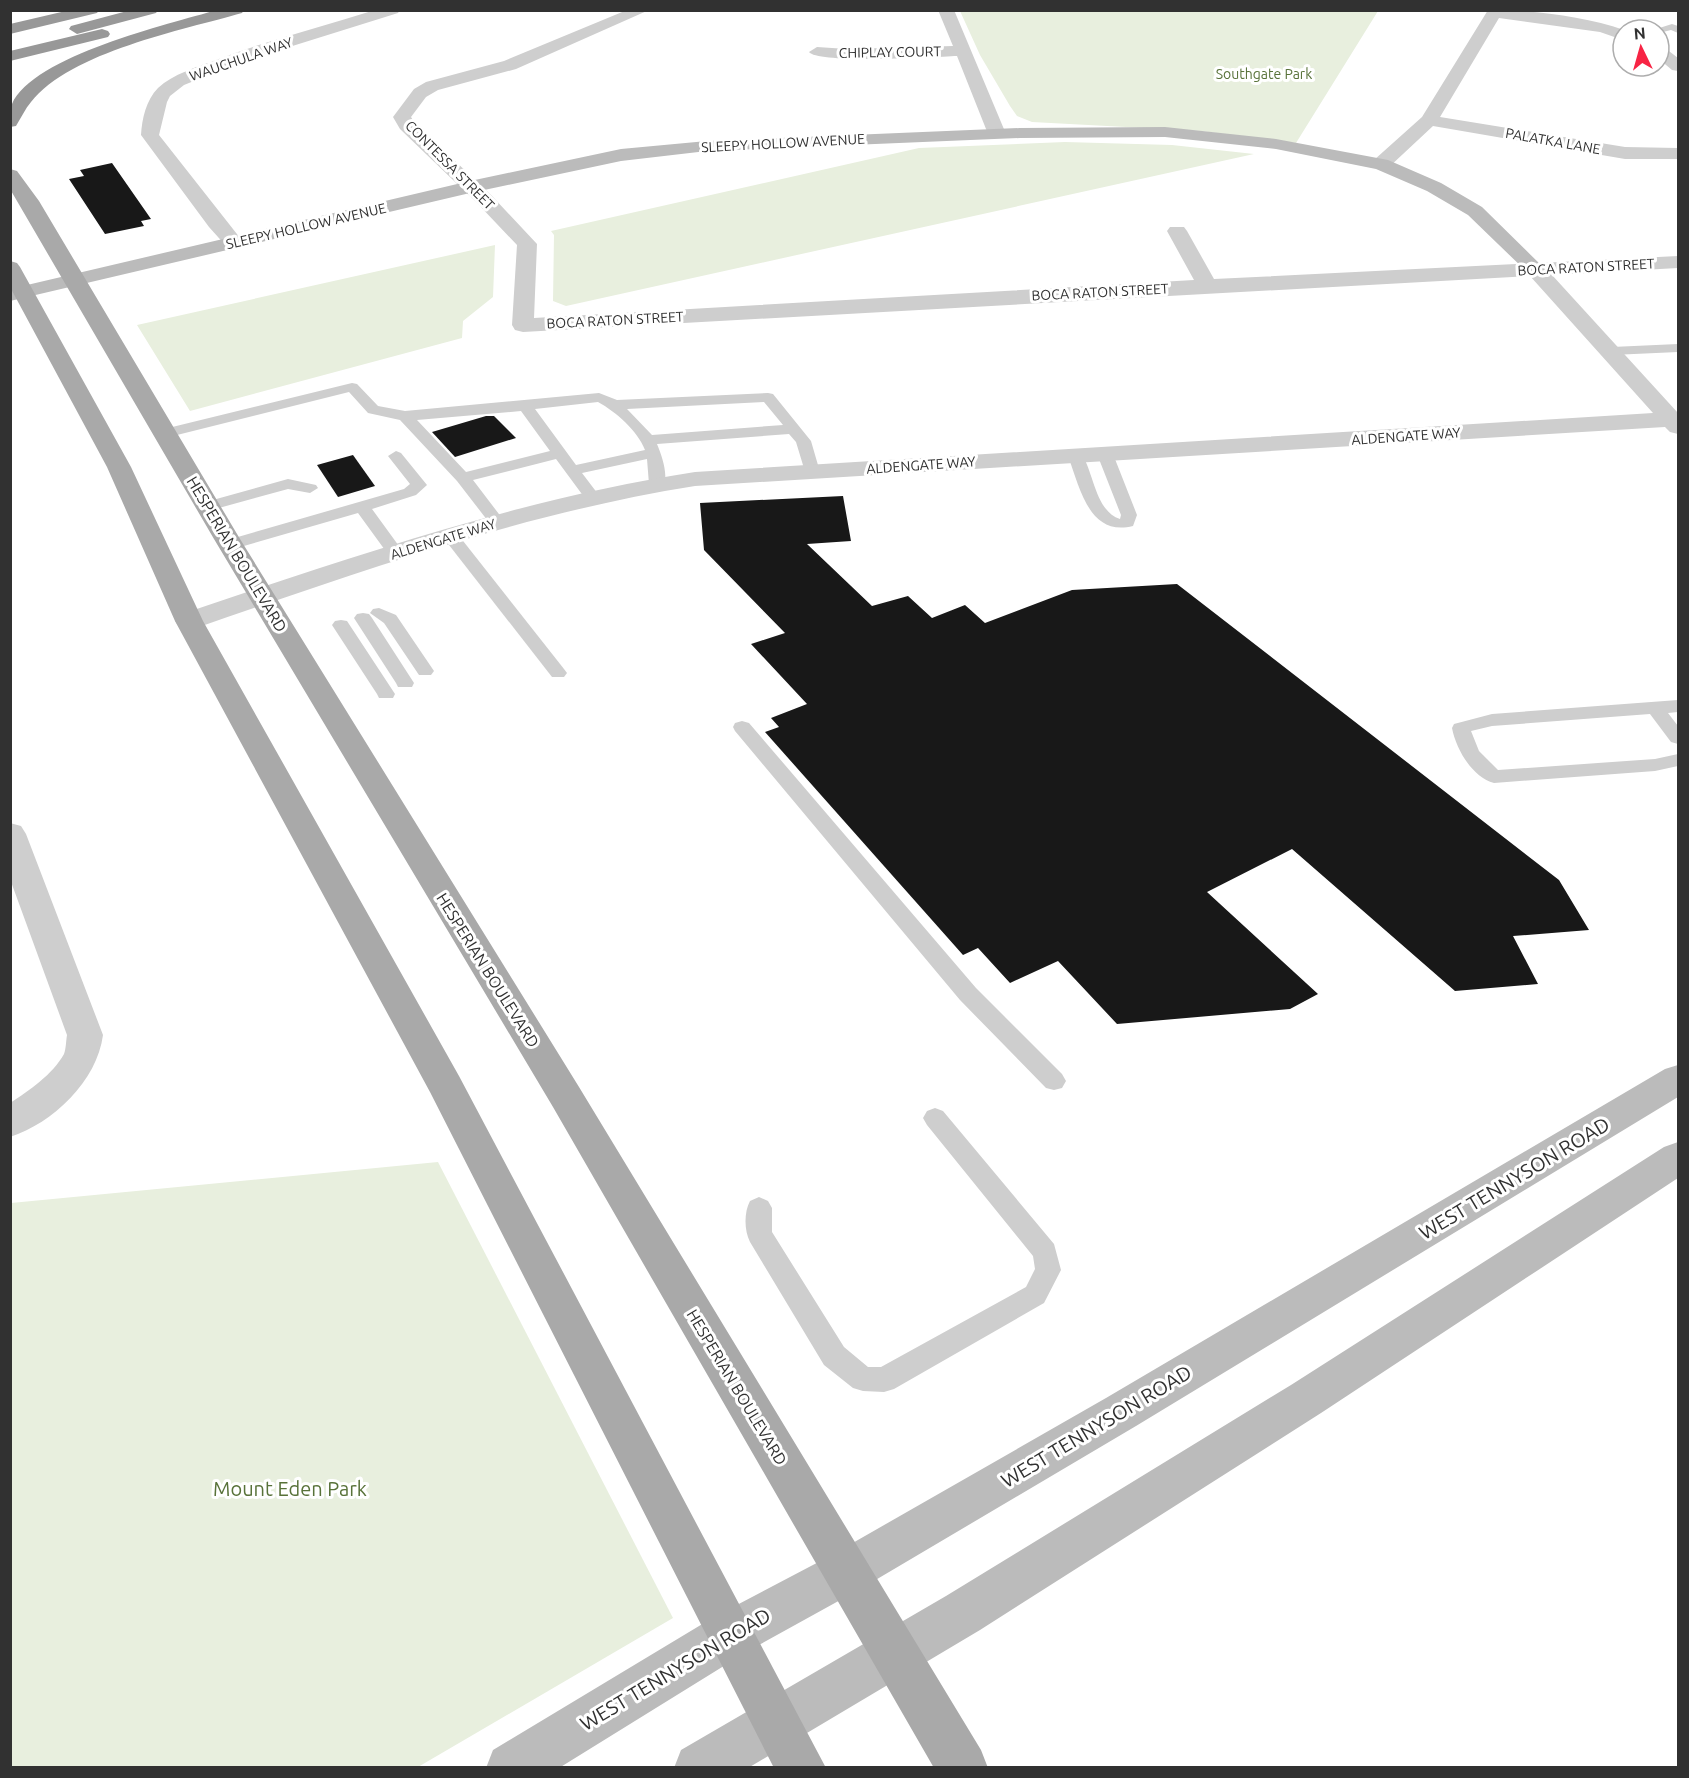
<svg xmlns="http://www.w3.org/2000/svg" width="1689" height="1778" font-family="Ubuntu,sans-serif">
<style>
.green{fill:#e8efde}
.building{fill:#181818}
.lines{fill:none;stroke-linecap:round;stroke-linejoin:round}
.lane{fill:#cecece;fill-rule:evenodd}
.street{fill:#cecece;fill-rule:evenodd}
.secondary{fill:#bbb;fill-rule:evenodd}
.primary{fill:#a9a9a9;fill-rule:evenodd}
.highway{fill:#989898;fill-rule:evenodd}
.labels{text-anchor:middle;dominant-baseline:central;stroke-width:6;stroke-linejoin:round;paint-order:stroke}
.far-street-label{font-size:14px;fill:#313131;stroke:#fff}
.far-park-label{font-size:14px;fill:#587239;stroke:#fff}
.street-label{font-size:16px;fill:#313131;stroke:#fff}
.near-street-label{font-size:20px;fill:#313131;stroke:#fff}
.near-park-label{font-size:20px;fill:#587239;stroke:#fff}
</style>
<rect width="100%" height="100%" fill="#fff"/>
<g class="green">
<polygon points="960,11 1378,11 1296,143 1201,131 1032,122 1017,116 1010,106 980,55"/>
<polygon points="1065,142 1172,145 1254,154 566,306 553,301 554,235 551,231 919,148"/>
<polygon points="495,245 493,297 463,321 462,338 190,411 137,325"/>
<polygon points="438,1162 673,1618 418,1767 11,1767 11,1203"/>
</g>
<g class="building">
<polygon points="112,163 151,219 141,221 144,226 105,234 69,179 84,176 80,170"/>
<polygon points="486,416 494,416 516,438 455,457 432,432"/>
<polygon points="353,455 375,486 338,497 317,465"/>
<polygon points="843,496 851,541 807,544 872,606 908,596 932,618 965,605 985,623 1072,590 1177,584 1559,880 1589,930 1513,936 1538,984 1455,991 1292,849 1207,892 1318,994 1290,1009 1117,1024 1058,961 1010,983 978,948 963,955 765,732 779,727 771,718 807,704 751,644 785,633 704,550 700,503"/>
</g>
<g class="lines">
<g class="lane">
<polygon points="1672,24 1678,26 1678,33 1671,30 1659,33 1659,30 1653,30"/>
<polygon points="1678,344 1678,352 1612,355 1605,351 1612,347"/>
<path d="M 352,383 L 357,384 L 378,406 L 405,411 L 599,393 L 617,400 L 768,393 L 773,394 L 811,441 L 820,472 L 812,477 L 806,475 L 796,442 L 789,434 L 657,444 C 662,456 669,476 663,487 L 651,487 L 649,484 L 647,459 L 582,473 L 601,498 L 593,503 L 587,501 L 556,459 L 473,480 L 505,522 L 497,527 L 491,525 L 457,481 L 400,420 L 368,413 L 349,392 L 165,438 L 157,433 L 160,430 ZM 598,402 C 616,412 637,430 645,450 L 576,465 L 535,409 ZM 764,402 L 783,425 L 652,435 L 627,409 ZM 521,411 L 550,451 L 466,472 L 417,420 Z"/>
<path d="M 1105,449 L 1113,454 L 1137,515 L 1133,526 C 1089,537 1080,488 1068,456 L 1076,451 L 1081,453 C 1094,472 1095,511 1120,519 L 1121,515 L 1097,454 Z"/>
<polygon points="396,451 401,453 427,485 416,495 372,509 404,553 402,557 390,557 358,513 230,550 222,545 224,541 404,489 410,484 388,456"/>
<polygon points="288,479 316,485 318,488 310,493 288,489 208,511 200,506 202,503"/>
<polygon points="450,531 456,532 564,669 567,673 564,677 552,677 442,536"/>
<polygon points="379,608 396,615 434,671 431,675 419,675 384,623 370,613 373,609"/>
<polygon points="363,613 369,614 372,618 414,683 412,687 398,687 396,683 354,618 357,614"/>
<polygon points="341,620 347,621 395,694 393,698 379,698 377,694 332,625 335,621"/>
<path d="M 1678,700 L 1678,712 L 1668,713 L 1678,726 L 1678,744 L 1671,742 L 1650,714 L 1492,726 L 1471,731 L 1479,751 L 1498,770 L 1655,759 L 1678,754 L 1678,766 L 1655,771 L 1494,783 C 1472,777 1456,749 1452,728 L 1454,724 L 1492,714 Z"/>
<polygon points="742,721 749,723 976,988 1062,1074 1066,1081 1062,1088 1054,1090 1046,1088 960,1000 735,731 733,727 735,723"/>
<path d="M 935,1108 L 943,1111 L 1054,1244 L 1061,1270 L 1044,1303 L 894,1389 L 884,1392 L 863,1391 L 853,1388 L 824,1365 L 750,1242 C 744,1230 744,1212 750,1201 L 759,1197 L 768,1201 L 772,1208 L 772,1232 L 844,1347 L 868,1367 L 881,1367 L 1026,1287 L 1035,1269 L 1033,1256 L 927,1125 L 923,1118 L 927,1111 Z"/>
</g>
<g class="street">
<path d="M 375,10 L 400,10 L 398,13 L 241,62 L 184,85 L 170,96 L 167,102 L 159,135 L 244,243 L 241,247 L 227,247 L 209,227 L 141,135 C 142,119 146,100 158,88 C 173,74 197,67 216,60 C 268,40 322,27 375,10 Z"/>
<path d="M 627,10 L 649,10 L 516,69 L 438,90 L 426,97 L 411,117 L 414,122 L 492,196 L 537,244 L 534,318 L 1194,280 L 1167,231 L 1170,227 L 1184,227 L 1187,231 L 1214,279 L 1678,256 L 1678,268 L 1552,275 L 1678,413 L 1678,434 L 1670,432 L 1665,427 L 695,486 C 525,513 361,571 199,627 L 189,629 L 179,627 L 175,621 L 179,615 C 348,558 519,499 695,472 L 1653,413 L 1530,276 L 523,332 L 515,330 L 512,325 L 517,245 L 478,204 L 400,129 L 393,117 L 414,89 L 426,82 L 504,61 Z"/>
<path d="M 938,10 L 954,10 L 1006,134 L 1003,138 L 991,138 L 988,134 L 957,56 C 935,57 818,64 809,52 L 817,47 L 847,49 L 953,46 Z"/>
<path d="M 1488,10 C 1530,10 1584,16 1624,30 L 1623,40 L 1600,32 L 1499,18 L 1440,117 L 1625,147 L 1678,148 L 1678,159 L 1625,159 L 1433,126 L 1388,168 L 1374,168 L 1372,164 L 1374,160 L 1422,117 Z"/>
<polygon points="1659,46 1665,48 1678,58 1678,71 1672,70 1659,59"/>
<path d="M 10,823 L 21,826 L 26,834 L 103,1035 C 97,1081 53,1123 10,1137 L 10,1103 C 29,1091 53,1074 64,1054 C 66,1049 66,1041 67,1035 L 10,879 Z"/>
</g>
<g class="secondary">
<polygon points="1165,127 1276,139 1388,160 1441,183 1482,207 1545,269 1542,273 1535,275 1528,273 1468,215 1427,191 1376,169 1276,149 1165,137 1020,138 707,151 621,161 470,193 10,301 10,289 470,181 621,149 707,141 1020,128"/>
<polygon points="1678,1065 1678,1097 1136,1426 862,1588 748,1651 559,1768 486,1768 493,1750 714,1617 830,1556 1106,1398 1665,1069"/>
<polygon points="1678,1142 1678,1178 1321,1413 980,1630 748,1768 674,1768 681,1750 946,1596 1291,1385 1664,1147"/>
</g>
<g class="primary">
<polygon points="10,169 17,171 39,201 240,539 579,1087 981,1750 988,1768 934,1768 553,1107 214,539 10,189"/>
<polygon points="10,261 17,263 20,267 131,467 203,621 459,1076 826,1768 774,1768 430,1092 175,621 107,467 10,287"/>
</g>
<g class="highway">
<polygon points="70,10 99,10 97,13 10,34 10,24"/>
<polygon points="131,10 158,10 156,13 77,34 69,29 71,26"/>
<path d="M 217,10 L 244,10 L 242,13 C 183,30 70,52 31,102 C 25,109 21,118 16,126 L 10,127 C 10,120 9,111 12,104 C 33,56 169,24 217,10 Z"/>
<polygon points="102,29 108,31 110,34 108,37 10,61 10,51"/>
</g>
</g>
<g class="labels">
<g class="far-street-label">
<text transform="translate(890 52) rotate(-1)">CHIPLAY COURT</text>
<text transform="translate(241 59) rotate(-19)">WAUCHULA WAY</text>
<text transform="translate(1553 141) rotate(10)">PALATKA LANE</text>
<text transform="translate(783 143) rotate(-3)">SLEEPY HOLLOW AVENUE</text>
<text transform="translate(450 165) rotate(45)">CONTESSA STREET</text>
<text transform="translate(306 226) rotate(-13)">SLEEPY HOLLOW AVENUE</text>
<text transform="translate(1586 267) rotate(-3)">BOCA RATON STREET</text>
<text transform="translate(1100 292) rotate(-3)">BOCA RATON STREET</text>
<text transform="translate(615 320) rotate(-3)">BOCA RATON STREET</text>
<text transform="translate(1406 436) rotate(-4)">ALDENGATE WAY</text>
<text transform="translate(921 465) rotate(-4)">ALDENGATE WAY</text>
<text transform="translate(443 539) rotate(-17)">ALDENGATE WAY</text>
</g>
<g class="far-park-label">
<text x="1264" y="74">Southgate Park</text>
</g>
<g class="street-label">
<text transform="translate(237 554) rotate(59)">HESPERIAN BOULEVARD</text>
<text transform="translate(488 970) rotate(58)">HESPERIAN BOULEVARD</text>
<text transform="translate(737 1387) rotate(59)">HESPERIAN BOULEVARD</text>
</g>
<g class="near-street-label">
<text transform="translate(1514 1178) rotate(-31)">WEST TENNYSON ROAD</text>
<text transform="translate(1096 1426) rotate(-31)">WEST TENNYSON ROAD</text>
<text transform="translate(675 1669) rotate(-31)">WEST TENNYSON ROAD</text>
</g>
<g class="near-park-label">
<text x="290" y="1488">Mount Eden Park</text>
</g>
</g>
<rect width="1689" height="1778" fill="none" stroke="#313131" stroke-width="24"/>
<g transform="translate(1641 48) rotate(355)"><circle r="28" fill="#ffffff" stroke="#adadad" stroke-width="1.5"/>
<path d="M0-4.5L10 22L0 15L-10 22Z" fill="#f72444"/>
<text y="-9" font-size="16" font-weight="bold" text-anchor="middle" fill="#313131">N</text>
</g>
</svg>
